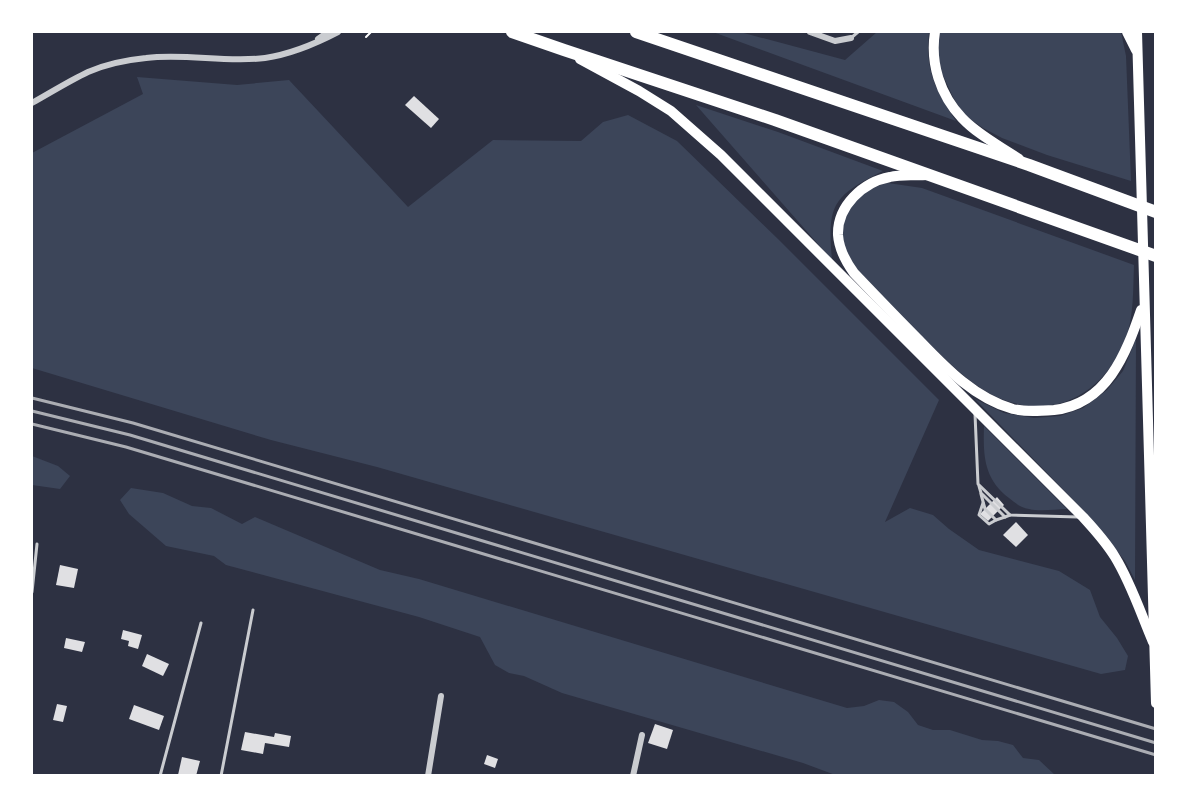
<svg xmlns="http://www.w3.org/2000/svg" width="1187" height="807" font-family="'PT Sans Narrow',sans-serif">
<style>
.green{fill:#3c4559}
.building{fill:#e0e0e3}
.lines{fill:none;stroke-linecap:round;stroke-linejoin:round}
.path{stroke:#fff;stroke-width:2}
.service{stroke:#caccd0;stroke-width:3}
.minor{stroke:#caccd0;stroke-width:6}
.primary{stroke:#fff;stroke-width:10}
.motorway{stroke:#fff;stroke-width:12}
.rail{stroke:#abadb3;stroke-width:3}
</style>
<rect width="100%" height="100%" fill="#2d3142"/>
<g class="green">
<path d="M 713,32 L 740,32 L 845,60 L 877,32 L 929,32 C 925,70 935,89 956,121 Z"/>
<polygon points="940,32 1121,32 1126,56 1131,181 1047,155 1002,138 983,128 970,119 960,109 953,97 940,69 938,54"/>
<polygon points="137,77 237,85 289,80 408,207 493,140 581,141 603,122 628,115 677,141 778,239 939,400 885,522 910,508 933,515 949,529 979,550 1059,571 1090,590 1100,617 1117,638 1128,656 1125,670 1101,674 1066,664 377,467 271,440 32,368 32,153 143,94"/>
<path d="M 696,105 L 778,132 L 883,171 C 833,196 827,204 832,260 Z"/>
<path d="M 888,183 L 922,188 L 1134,265 C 1133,289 1134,315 1126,338 C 1102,401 1041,426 982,389 C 959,374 940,354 920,334 C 900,314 880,293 859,272 C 852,262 845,252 843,239 C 839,211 862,188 888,183 Z"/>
<polygon points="1136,339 1135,580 1125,561 1089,516 975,399 1004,413 1034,418 1060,416 1083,408 1107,390 1123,371"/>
<path d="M 984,426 L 1067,509 C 1055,509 1041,512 1029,509 C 1021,508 1015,503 1009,498 C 984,479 983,456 984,426 Z"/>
<polygon points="32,456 58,466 70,476 60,489 32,485"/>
<polygon points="131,488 163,493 192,506 211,508 242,524 255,517 380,570 419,579 847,708 864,706 879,700 894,702 908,712 918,725 933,730 950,730 982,740 998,741 1013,745 1023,758 1039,760 1055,775 838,776 803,763 562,693 524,676 509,673 495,665 480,637 419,617 226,565 214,556 166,546 129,514 120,500"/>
</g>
<g class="building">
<polygon points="414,96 439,119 431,128 405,105"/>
<polygon points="997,497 1004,505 988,521 980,514"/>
<polygon points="1016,522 1028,535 1016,547 1003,535"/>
<polygon points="60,565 78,569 74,588 56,585"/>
<polygon points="123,630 142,635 138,649 128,646 129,641 121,639"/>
<polygon points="66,638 85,642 82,652 64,648"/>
<polygon points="147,654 169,664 163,676 142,666"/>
<polygon points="57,704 67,706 63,722 53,720"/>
<polygon points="134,705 164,716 159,730 129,719"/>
<polygon points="655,724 673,730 667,749 648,743"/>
<polygon points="245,732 274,737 275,733 291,736 289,747 265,743 263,754 241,750"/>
<polygon points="487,755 498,759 495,768 484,764"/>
<polygon points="182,757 200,761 196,776 178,775"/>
</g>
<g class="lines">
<polyline class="path" points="366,37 371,32"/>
<g class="service">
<polyline points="851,38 858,32"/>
<polyline points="975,414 978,484 1010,515 1078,517"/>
<polyline points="979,486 981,493 1005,517 1010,515"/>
<polyline points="981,494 985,509 996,520 1005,517"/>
<polyline points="983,503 979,515 989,524 996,520"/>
<polyline points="32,592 37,544"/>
<polyline points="160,776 201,623"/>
<polyline points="221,776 253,610"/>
</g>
<g class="minor">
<polyline points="810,32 835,41 851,38"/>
<polyline points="318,39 328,32"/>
<path d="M 32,103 C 50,93 69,81 88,72 C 106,64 126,60 146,58 C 185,53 226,63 265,58 C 292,54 315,44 338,32"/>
<polyline points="428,776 441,696"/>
<polyline points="633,776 642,735"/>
</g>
<g class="primary">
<path d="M 935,32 C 930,63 940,95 962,118 C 978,135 1000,146 1019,159"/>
<polyline points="1127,32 1136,50"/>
<polyline points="1137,32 1156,703"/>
<path d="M 580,59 L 639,91 L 671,111 L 721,155 L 1083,517 C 1095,530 1106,542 1115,557 C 1131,583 1141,614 1153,642"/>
<path d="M 927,175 C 915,176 902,174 890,177 C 863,182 837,206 838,235 C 839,249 846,262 854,273 C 875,295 896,317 918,339 C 945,367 974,398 1013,409 C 1026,412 1040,411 1054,410 C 1107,404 1126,354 1141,310"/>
</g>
<g class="motorway">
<polyline points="512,32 564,50 775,120 1156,256"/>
<polyline points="636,32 1029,165 1156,212"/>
</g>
<g class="rail">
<polyline points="32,398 133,423 1156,729"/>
<polyline points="32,411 130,435 1156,743"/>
<polyline points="32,424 126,447 1156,755"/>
</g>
</g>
<rect width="1187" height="807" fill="none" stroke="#ffffff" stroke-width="66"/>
</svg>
